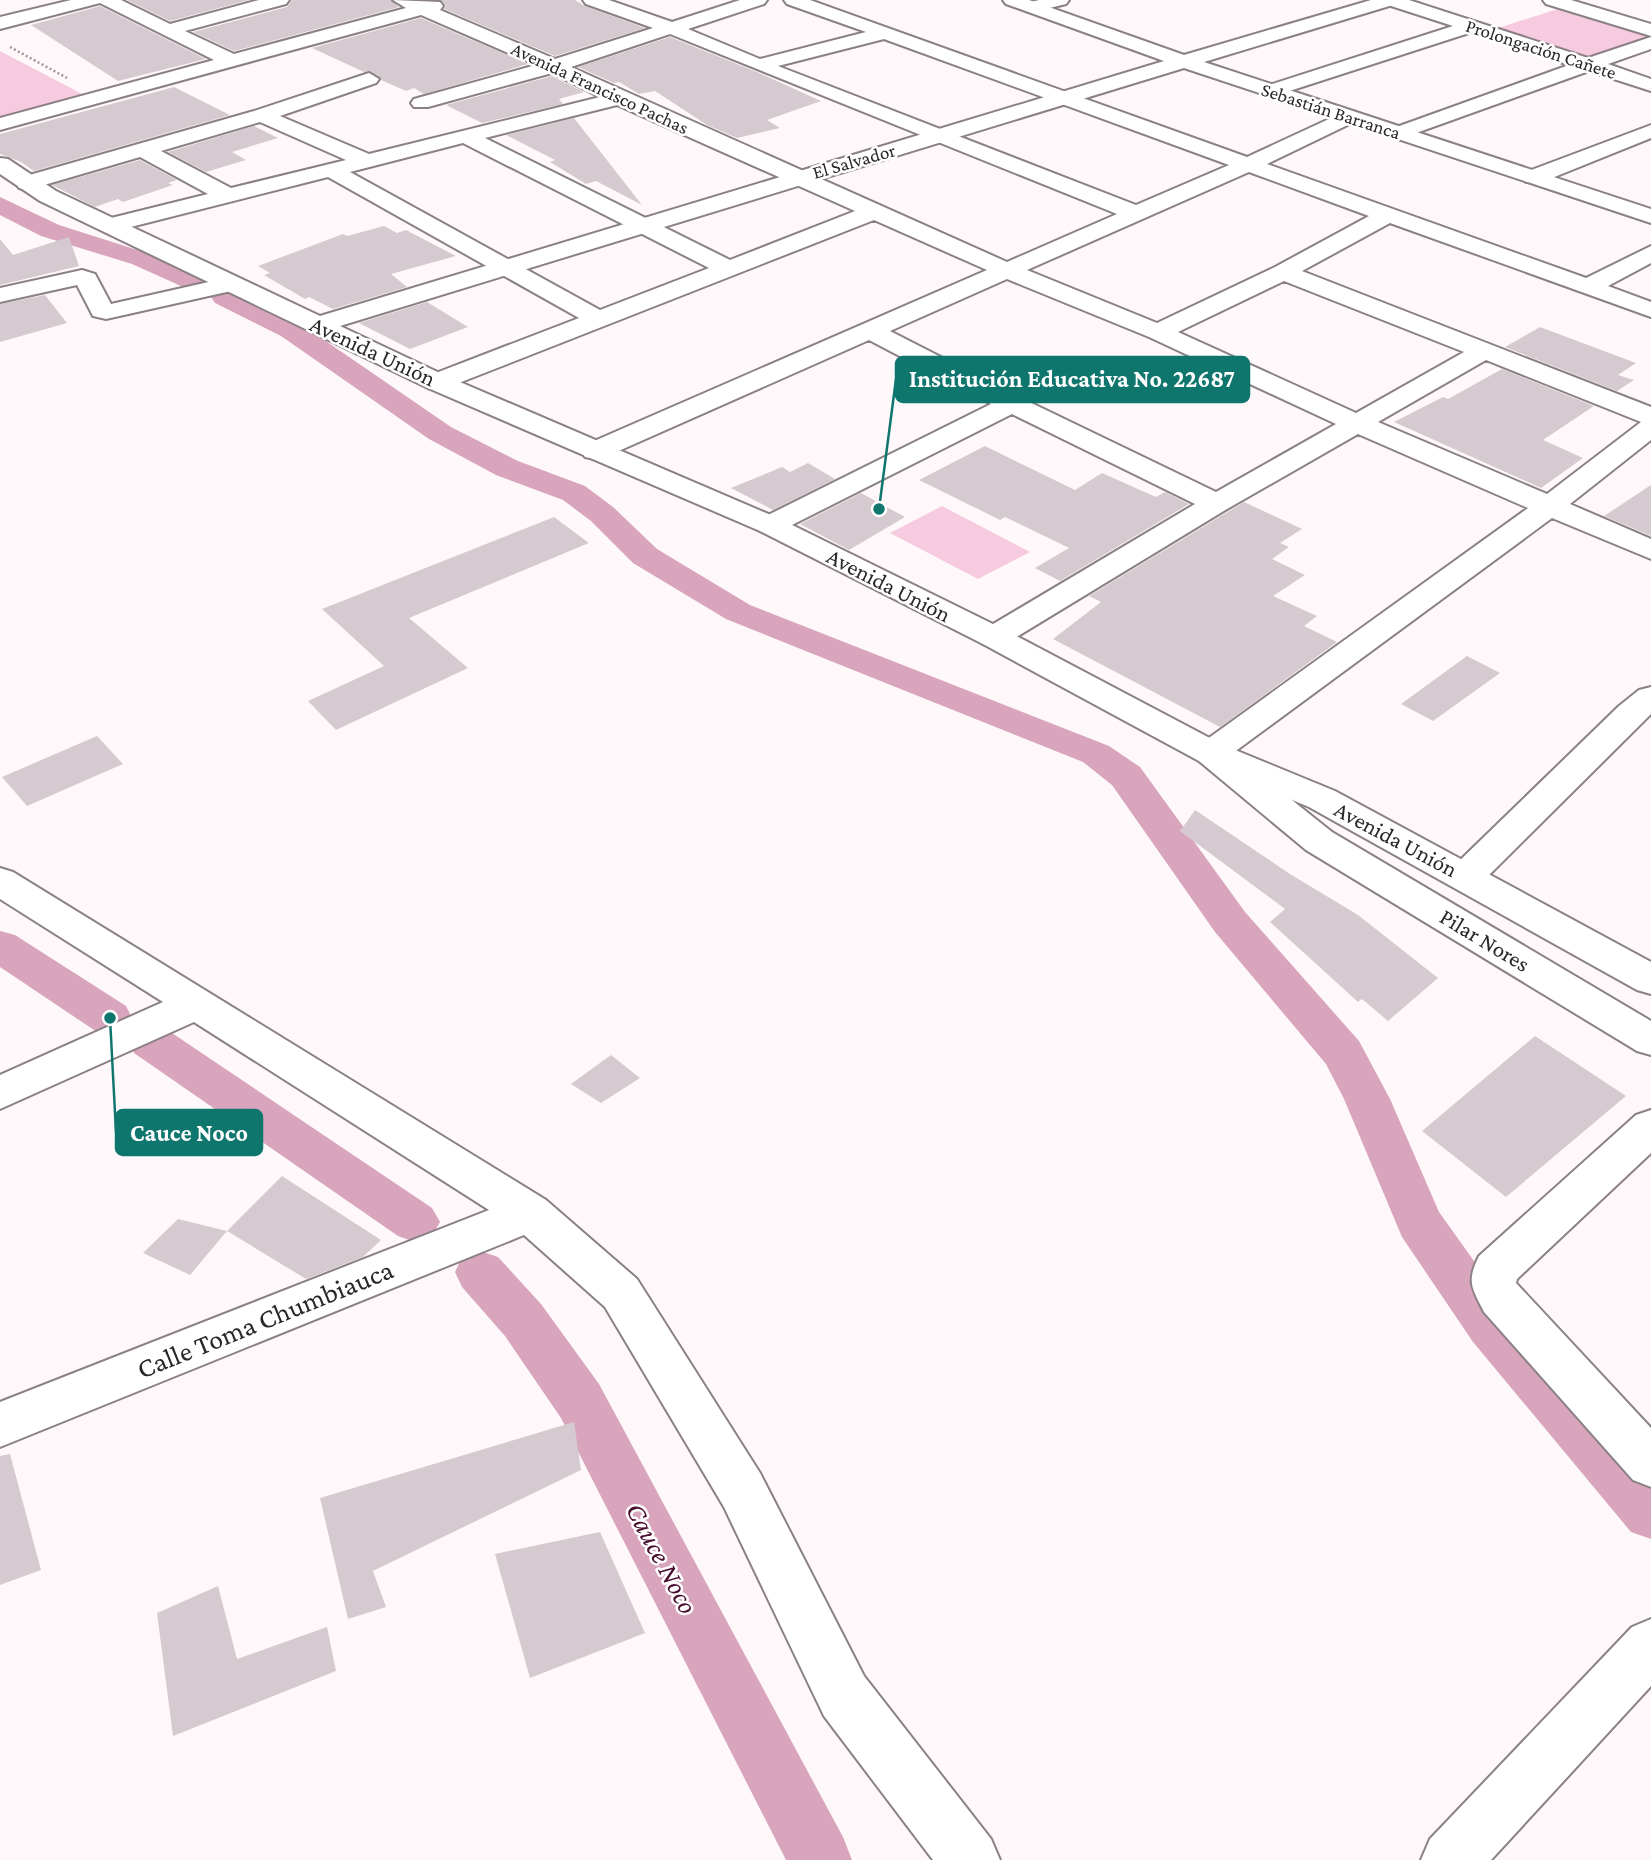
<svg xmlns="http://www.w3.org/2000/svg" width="1651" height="1860" font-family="'Crimson Pro',serif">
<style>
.green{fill:#f7cbdf}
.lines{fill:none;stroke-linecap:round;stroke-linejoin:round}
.canal{fill:#d8a5bc;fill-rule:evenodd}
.building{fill:#d5cacf}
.street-casing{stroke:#8a8085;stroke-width:4}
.secondary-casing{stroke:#8a8085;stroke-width:4}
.path{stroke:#9b9698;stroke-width:2.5;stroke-dasharray:2 2.5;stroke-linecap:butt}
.street{fill:#fff;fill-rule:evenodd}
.secondary{fill:#fff;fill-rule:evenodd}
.labels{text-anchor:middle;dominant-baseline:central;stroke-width:5;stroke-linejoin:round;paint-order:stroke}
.far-street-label{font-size:19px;fill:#2b2728;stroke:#fff}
.street-label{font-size:23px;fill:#2b2728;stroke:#fff}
.near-street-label{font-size:28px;fill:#2b2728;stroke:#fff}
.near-water-label{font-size:28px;font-style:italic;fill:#4a0e30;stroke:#fff}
.leader{fill:none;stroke:#0f766e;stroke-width:2.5}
.callout-dot{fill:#0f766e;stroke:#fff;stroke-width:2.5}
.callout{fill:#0f766e;stroke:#0f766e;stroke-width:2.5}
.callout-label{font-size:24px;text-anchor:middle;font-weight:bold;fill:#fff}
</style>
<rect width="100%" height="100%" fill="#fff8fb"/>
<g class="green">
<polygon points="1561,8 1651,35 1651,38 1591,59 1498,28"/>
<polygon points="0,51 86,96 0,119"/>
<polygon points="942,506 1030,552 978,579 890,533"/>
</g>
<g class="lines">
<g class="canal">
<polygon points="0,197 59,225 150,254 210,279 214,285 210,291 201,293 192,291 132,264 41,236 0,215"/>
<polygon points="224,289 301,324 451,427 518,461 585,486 613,507 657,549 750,605 1109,746 1140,767 1245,912 1359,1041 1390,1099 1439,1212 1509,1310 1651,1472 1651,1539 1631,1532 1473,1342 1402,1237 1344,1099 1326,1064 1215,932 1112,785 1083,762 726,619 633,563 591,521 563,500 496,475 429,439 281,336 215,303 211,297 215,291"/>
<polygon points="0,931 15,935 126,1006 132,1018 126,1030 110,1034 94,1030 0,967"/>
<polygon points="150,1024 166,1029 432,1208 440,1222 432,1236 415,1242 398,1236 134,1053 128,1041 134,1029"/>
<polygon points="480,1251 498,1257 541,1304 599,1384 843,1837 852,1860 786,1860 561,1418 505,1336 462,1287 455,1272 462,1257"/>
</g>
</g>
<g class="building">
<polygon points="127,0 249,0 170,21"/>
<polygon points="292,0 391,0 399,7 234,51 193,32 287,7"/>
<polygon points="441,0 575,0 585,6 645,28 555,56 444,9 446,6"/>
<polygon points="100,6 206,59 118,81 31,25"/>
<polygon points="421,18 528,64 424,94 414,88 406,91 381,80 370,71 364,72 312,48"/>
<polygon points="670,37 757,72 821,101 767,120 780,128 737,138 707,125 655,91 639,94 619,82 614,83 578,67"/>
<polygon points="552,76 584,92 559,99 563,104 482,123 446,105"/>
<polygon points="174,87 230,115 34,171 21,162 0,154 0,134"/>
<polygon points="574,118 642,205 596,181 586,184 550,162 555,160 506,135"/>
<polygon points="254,126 278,138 232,152 246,160 206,172 168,152"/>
<polygon points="140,160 177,180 168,183 173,185 123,202 118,199 95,207 52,185"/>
<polygon points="384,226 397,233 406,230 456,256 391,274 407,287 333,309 309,297 305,299 264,275 270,273 258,266 343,234 347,236"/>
<polygon points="69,237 79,266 0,285 0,239 13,255"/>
<polygon points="45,295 67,323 0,342 0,304"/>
<polygon points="427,302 468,327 410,349 359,323"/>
<polygon points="1540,327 1636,363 1618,375 1634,380 1617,391 1505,347"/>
<polygon points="1502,369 1594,406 1543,440 1583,458 1541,488 1394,422 1443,397 1448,399"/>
<polygon points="985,446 1075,490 1102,473 1156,497 1165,492 1189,504 1060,581 1035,568 1069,548 1005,517 1000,520 919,480"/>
<polygon points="808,463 835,479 773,510 731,488 782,467 790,472"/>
<polygon points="1651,485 1651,536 1604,516"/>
<polygon points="861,493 905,517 849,550 800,524"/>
<polygon points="1244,502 1302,529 1280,543 1289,547 1272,559 1305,575 1273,596 1317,616 1304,626 1337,642 1220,727 1053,639 1101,602 1089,596"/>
<polygon points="554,517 589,543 409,618 468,668 336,730 308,701 384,666 322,609"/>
<polygon points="1467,656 1500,673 1433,721 1401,704"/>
<polygon points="97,736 123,764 27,806 2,777"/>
<polygon points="1195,810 1290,874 1358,915 1438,978 1388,1021 1362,999 1358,1002 1270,922 1285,909 1180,831"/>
<polygon points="1535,1036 1626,1096 1506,1197 1422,1131"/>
<polygon points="611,1055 640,1078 601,1103 571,1084"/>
<polygon points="282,1176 381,1240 363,1257 306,1279 227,1231"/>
<polygon points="178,1219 227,1231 190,1275 143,1253"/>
<polygon points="574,1422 581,1470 373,1571 386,1607 348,1619 320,1498"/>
<polygon points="10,1454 41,1570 0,1585 0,1456"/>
<polygon points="600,1532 645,1633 530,1678 495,1554"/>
<polygon points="218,1586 237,1659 327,1627 336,1671 173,1736 157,1613"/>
</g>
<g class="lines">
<g class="street-casing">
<g id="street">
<path d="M 71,0 L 121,0 L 170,24 L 259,0 L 289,0 L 286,4 L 185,31 L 234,54 L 406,8 L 393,0 L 440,2 L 443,6 L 440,10 L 555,59 L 653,28 L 586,4 L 583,0 L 609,0 L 672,22 L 740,0 L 767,0 L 764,4 L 688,29 L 760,59 L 866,32 L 787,4 L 784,0 L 810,0 L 1247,157 L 1342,113 L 1356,113 L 1359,117 L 1356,121 L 1267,164 L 1586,278 L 1651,246 L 1651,263 L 1608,286 L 1651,302 L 1651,317 L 1390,223 L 1302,271 L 1651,407 L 1651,440 L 1570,504 L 1651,539 L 1651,559 L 1552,518 L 1233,753 L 1332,832 L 1651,1021 L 1651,1055 L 1637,1051 L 1306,850 L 1199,761 L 1194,753 L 1199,745 L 1528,508 L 1358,434 L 1227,509 L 1005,644 L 994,647 L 983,644 L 978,637 L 983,630 L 1195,504 L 1012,414 L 780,531 L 770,534 L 760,531 L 755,525 L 760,519 L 991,404 L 869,340 L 605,457 L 595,459 L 585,457 L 581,451 L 585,445 L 987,270 L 874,220 L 446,388 L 437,390 L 428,388 L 424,382 L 428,376 L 579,318 L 328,177 L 111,232 L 103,230 L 100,225 L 103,220 L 208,194 L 140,157 L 27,190 L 19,188 L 16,183 L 19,178 L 254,111 L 369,73 L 379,79 L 376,83 L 280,116 L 369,154 L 600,97 L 552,73 L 428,107 L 414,107 L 411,103 L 414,99 L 536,65 L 421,15 L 0,130 L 0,118 L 214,60 L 100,3 L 0,29 L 0,17 ZM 670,34 L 1117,214 L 1007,262 L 571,67 ZM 884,39 L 1229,165 L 1136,205 L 778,66 ZM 617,105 L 855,211 L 730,260 L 485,138 ZM 260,122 L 346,160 L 231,188 L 161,151 ZM 463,143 L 709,268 L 600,310 L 350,172 ZM 1249,172 L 1369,216 L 1275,267 L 1157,323 L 1027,270 ZM 1007,279 L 1149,337 L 1336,424 L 1216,492 L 1021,398 L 890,331 ZM 1284,281 L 1464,352 L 1356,413 L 1178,332 ZM 1486,360 L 1641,422 L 1547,494 L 1378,422 Z"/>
<polygon points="1039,0 1069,0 1066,4 1033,12 1024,7 1027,3"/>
<polygon points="1382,0 1409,0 1588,58 1651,37 1651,49 1608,64 1651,79 1651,91 1589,71 1405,137 1391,137 1388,133 1391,129 1569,65 1472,32 1277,95 1263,95 1260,91 1263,87 1453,26 1385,4"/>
<polygon points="1543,0 1571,0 1651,24 1651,36 1546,4"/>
<polygon points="1651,125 1651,138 1542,182 1526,182 1523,177 1526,172"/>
<polygon points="82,270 95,274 111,304 231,277 240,279 243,284 240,289 106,319 93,316 77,285 0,302 0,288"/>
<polygon points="1651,687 1651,714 1478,886 1465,890 1452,886 1446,877 1452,868 1619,706 1639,690"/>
<polygon points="0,868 13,872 546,1200 637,1279 760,1473 864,1676 991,1839 1000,1860 933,1860 824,1716 724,1507 605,1307 524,1235 0,1447 0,1402 489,1210 194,1022 0,1109 0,1075 163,1002 0,899"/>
<path d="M 1651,1110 L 1651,1153 L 1517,1279 L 1516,1283 L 1651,1428 L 1651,1487 L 1633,1480 L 1484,1312 C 1472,1288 1466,1282 1479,1256 L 1636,1115 Z"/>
<polygon points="1651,1619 1651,1686 1491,1860 1421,1860 1430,1839 1632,1627"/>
</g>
</g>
<g class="secondary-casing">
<polygon id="secondary" points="1003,0 1029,0 1184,55 1371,0 1399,0 1396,4 1204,62 1651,209 1651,223 1184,68 340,326 446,376 780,519 1005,630 1223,745 1335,791 1651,962 1651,994 1637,990 1309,807 1199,761 983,644 760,531 428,388 40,201 0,174 0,158 8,159 56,191 320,316 1164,61 1006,4"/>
</g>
<polyline class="path" points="10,47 67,78"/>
<use href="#street" class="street"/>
<use href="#secondary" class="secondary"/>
</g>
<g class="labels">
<g class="far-street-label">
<text transform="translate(1541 49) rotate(18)">Prolongación Cañete</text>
<text transform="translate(600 88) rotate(25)">Avenida Francisco Pachas</text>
<text transform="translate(1331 111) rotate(18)">Sebastián Barranca</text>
<text transform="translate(854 161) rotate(-16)">El Salvador</text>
</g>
<g class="street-label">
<text transform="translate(373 351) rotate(25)">Avenida Unión</text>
<text transform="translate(889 585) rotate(27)">Avenida Unión</text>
<text transform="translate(1396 839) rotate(28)">Avenida Unión</text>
<text transform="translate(1485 940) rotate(31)">Pilar Nores</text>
</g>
<g class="near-street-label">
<text transform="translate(265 1319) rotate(-22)">Calle Toma Chumbiauca</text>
</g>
<g class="near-water-label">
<text transform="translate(662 1558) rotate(62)">Cauce Noco</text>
</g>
</g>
<path class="leader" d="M879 509L896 379M110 1018L116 1132"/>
<g class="callout-dot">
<circle cx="879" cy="509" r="7"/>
<circle cx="110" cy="1018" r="7"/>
</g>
<g class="callout">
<rect x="896" y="357" width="353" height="45" rx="7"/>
<rect x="116" y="1110" width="146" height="45" rx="7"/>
</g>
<g class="callout-label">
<text x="1072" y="387">Institución Educativa No. 22687</text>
<text x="189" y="1141">Cauce Noco</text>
</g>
</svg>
